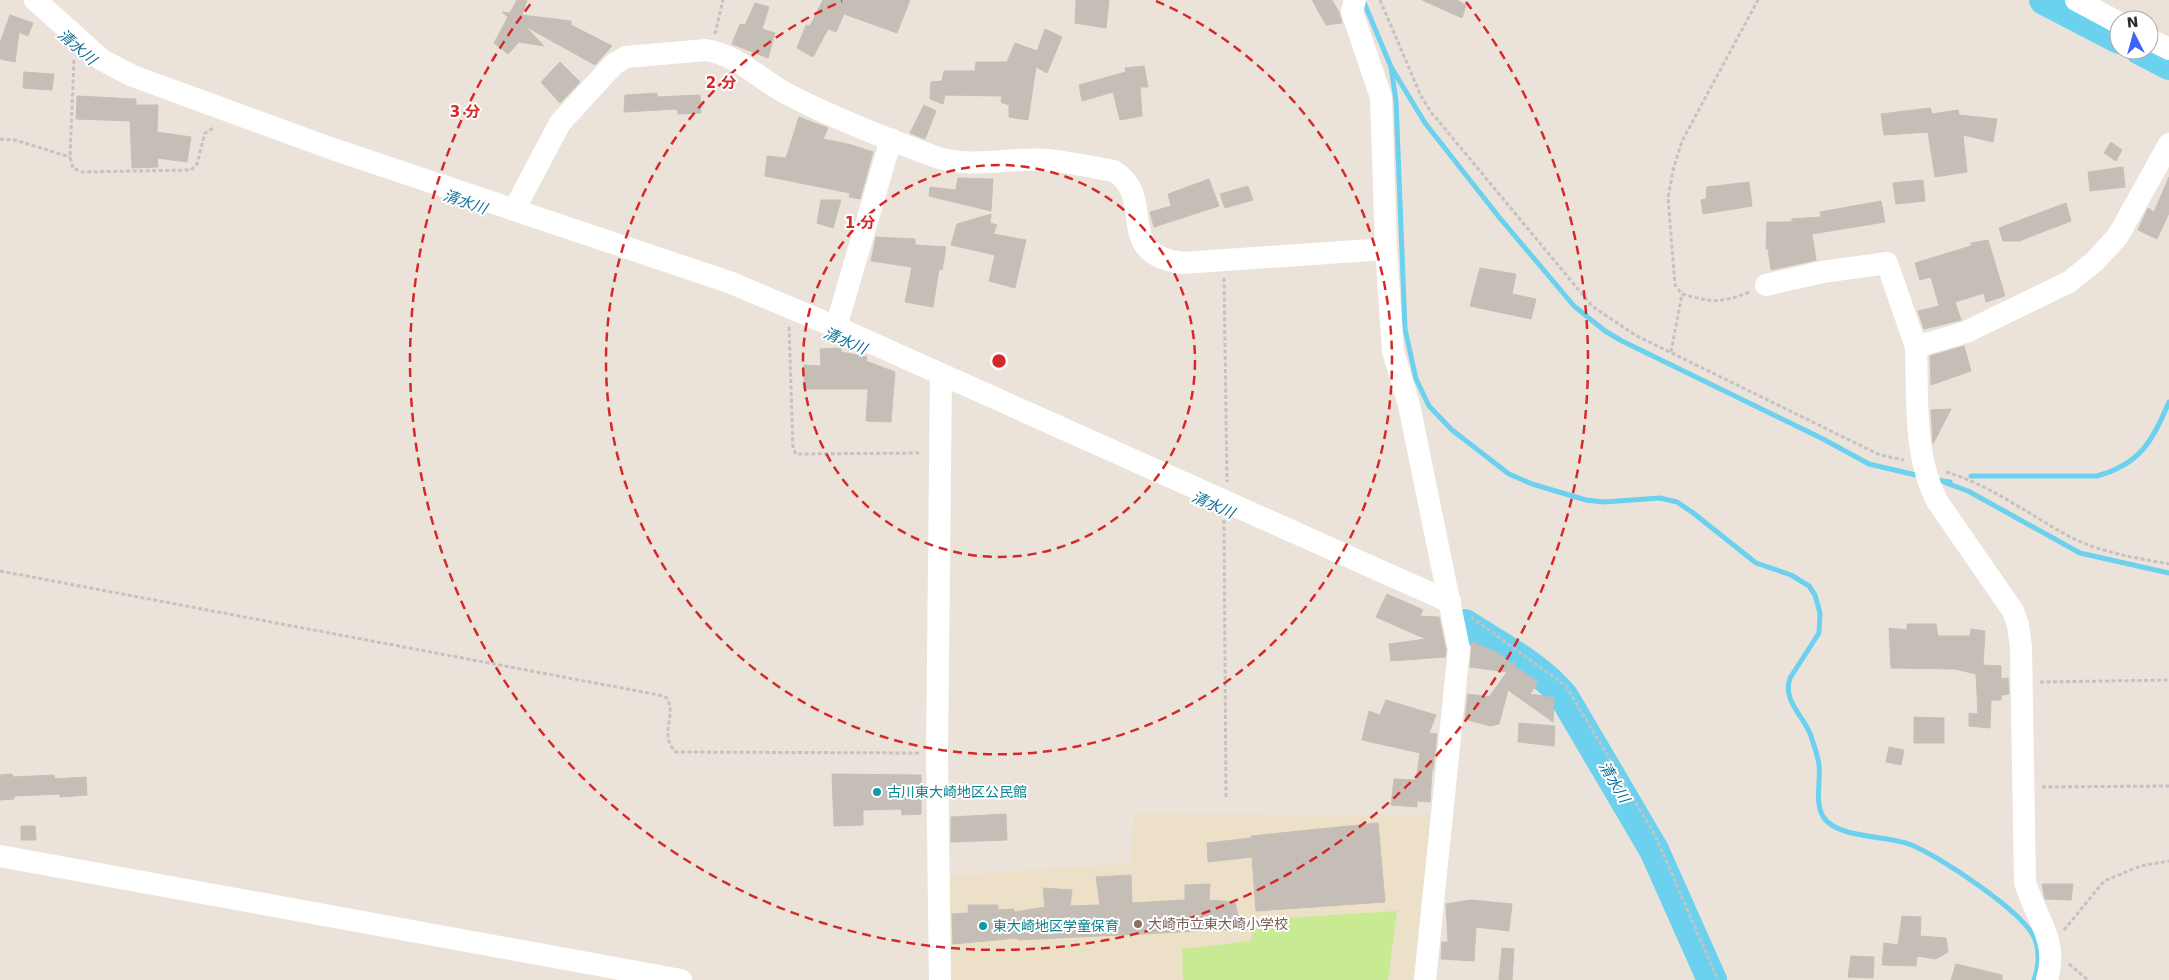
<svg xmlns="http://www.w3.org/2000/svg" width="2169" height="980" font-family="'DejaVu Sans','Noto Sans JP',sans-serif">
<style>
.education{fill:#ede0c9}
.pitch{fill:#c8ea92}
.lines{fill:none;stroke-linecap:round;stroke-linejoin:round}
.stream{stroke:#6cd1ee;stroke-width:5}
.river{stroke:#6cd1ee;stroke-width:30}
.building{fill:#c4beb6;stroke:#c6bfb4}
.path{stroke:#c3c3c3;stroke-width:3;stroke-dasharray:4 2.5;stroke-linecap:butt}
.minor{stroke:#fff;stroke-width:22}
.ring{fill:none;stroke:#d62828;stroke-width:2.5;stroke-dasharray:9 6}
.culture-dot{fill:#0f9aa8;stroke:#fff;stroke-width:2}
.education-dot{fill:#8d6e63;stroke:#fff;stroke-width:2}
.labels{text-anchor:middle;dominant-baseline:central;stroke-width:4;stroke-linejoin:round;paint-order:stroke}
.culture-label{font-size:14px;fill:#0d838f;stroke:#fff;text-anchor:start}
.education-label{font-size:14px;fill:#785e54;stroke:#fff;text-anchor:start}
.water-label{font-size:15px;font-style:italic;fill:#0d6e99;stroke:#fff}
.centre{fill:#d62828;stroke:#fff;stroke-width:2.5}
.ring-label{font-size:15px;text-anchor:middle;font-weight:bold;fill:#d62828;stroke:#fff;stroke-width:4;stroke-linejoin:round;paint-order:stroke}
</style>
<rect width="100%" height="100%" fill="#ebe3da"/>
<polygon class="education" points="1134,814 1431,815 1412,980 950,980 943,876 1131,863"/>
<polygon class="pitch" points="1397,911 1388,980 1183,980 1182,949 1251,941 1254,920"/>
<g class="lines">
<g class="stream">
<polyline points="1363,0 1391,67 1425,123 1499,217 1574,306 1605,331 1622,341 1823,439 1869,464 1920,476"/>
<path d="M 1391,67 L 1396,101 L 1405,329 L 1416,379 L 1429,406 L 1452,430 L 1509,474 L 1532,484 L 1586,500 L 1604,502 L 1660,498 L 1677,502 L 1692,512 L 1756,563 L 1791,575 L 1809,586 L 1815,595 L 1820,613 L 1819,633 L 1790,678 C 1782,701 1804,716 1811,736 C 1814,746 1818,756 1819,765 C 1821,781 1814,804 1824,818 C 1838,838 1887,836 1909,844 C 1938,855 2024,912 2035,939 C 2040,952 2038,968 2034,980"/>
<path d="M 1971,476 L 2097,476 C 2140,464 2152,442 2169,402"/>
<polyline points="1935,480 1950,482"/>
<polyline points="1946,483 1968,491 2080,553 2169,573"/>
</g>
<g class="river">
<polyline points="2044,0 2119,39"/>
<polyline points="2140,50 2169,65"/>
<path d="M 1465,624 C 1498,646 1539,666 1564,697 L 1654,850 L 1712,980"/>
</g>
</g>
<g class="building">
<polygon points="517,0 527,0 522,15 571,21 571,25 612,46 595,65 525,26 544,46 519,42 508,54 494,43 508,17 502,12 510,13"/>
<polygon points="823,0 910,0 897,33 844,14 836,32 828,29 813,57 797,48 806,25 810,26"/>
<polygon points="1076,0 1109,0 1106,28 1075,23"/>
<polygon points="1312,0 1332,0 1339,12 1342,23 1326,25"/>
<polygon points="1422,0 1457,0 1466,5 1462,18"/>
<polygon points="755,3 769,7 762,29 775,33 768,58 732,44 740,24 745,25"/>
<polygon points="10,15 33,23 28,36 19,32 15,62 0,59 0,43"/>
<polygon points="1045,29 1062,37 1047,73 1036,67 1028,120 1009,117 1009,105 1001,102 1002,96 945,95 943,104 930,99 931,82 942,81 944,71 975,71 976,62 1007,62 1015,43 1037,51"/>
<polygon points="560,62 580,82 560,103 541,82"/>
<polygon points="1144,66 1148,87 1140,87 1142,116 1120,120 1113,92 1082,101 1079,85 1126,72 1125,68"/>
<polygon points="24,72 54,74 52,90 23,88"/>
<polygon points="657,93 657,97 700,95 701,113 678,114 677,109 624,112 625,95"/>
<polygon points="77,96 136,99 136,105 158,105 157,132 191,137 187,162 157,158 158,167 132,168 130,121 76,119"/>
<polygon points="924,105 936,111 925,139 910,133"/>
<polygon points="1930,108 1932,114 1958,110 1959,115 1997,119 1993,142 1963,135 1967,172 1935,177 1928,132 1884,135 1881,114"/>
<polygon points="799,117 828,128 823,139 848,144 873,152 860,199 849,197 850,193 765,176 767,156 786,158"/>
<polygon points="2111,142 2122,150 2116,161 2104,153"/>
<polygon points="2123,167 2125,187 2090,191 2088,172"/>
<polygon points="2169,177 2169,213 2157,239 2138,230 2148,208 2154,212"/>
<polygon points="958,178 993,179 991,211 929,196 930,187 956,190"/>
<polygon points="1209,179 1219,206 1154,227 1150,212 1171,206 1168,194"/>
<polygon points="1923,180 1925,201 1896,204 1893,183"/>
<polygon points="1749,182 1752,206 1703,214 1701,200 1706,199 1707,187"/>
<polygon points="1248,186 1253,200 1225,208 1220,194"/>
<polygon points="821,200 841,200 833,228 817,223"/>
<polygon points="1881,201 1885,222 1812,234 1816,260 1771,270 1768,249 1766,249 1767,222 1792,222 1792,219 1821,217 1820,212"/>
<polygon points="2066,203 2071,221 2019,241 2003,241 1999,228"/>
<polygon points="991,214 990,223 997,225 993,234 1026,240 1015,288 989,281 995,255 951,245 957,224"/>
<polygon points="876,237 915,239 915,245 946,247 942,270 939,269 933,307 905,302 912,267 871,261"/>
<polygon points="1988,240 2005,296 1986,302 1984,293 1955,302 1961,320 1924,329 1918,311 1939,306 1931,277 1920,280 1915,263 1971,246 1971,243"/>
<polygon points="1480,268 1516,274 1512,294 1536,299 1531,319 1470,306"/>
<polygon points="1964,346 1971,371 1931,385 1930,356"/>
<polygon points="841,348 841,352 867,357 866,361 895,372 891,422 866,421 868,389 804,389 804,365 821,366 820,349"/>
<polygon points="1951,409 1933,444 1931,410"/>
<polygon points="1387,594 1423,610 1420,616 1439,617 1446,650 1445,657 1391,661 1389,644 1426,639 1376,617"/>
<polygon points="1907,624 1936,624 1938,636 1970,636 1971,629 1985,631 1983,665 2001,666 2001,679 2008,678 2009,694 2001,695 2001,700 1991,700 1990,728 1969,726 1969,713 1978,714 1976,674 1955,669 1891,668 1889,628 1907,630"/>
<polygon points="1472,642 1498,653 1512,664 1515,662 1514,666 1538,682 1530,694 1554,698 1553,722 1508,690 1499,724 1490,726 1465,719 1468,694 1489,697 1507,672 1470,667"/>
<polygon points="1386,700 1436,715 1429,733 1437,734 1433,769 1432,769 1430,802 1417,801 1417,807 1391,805 1394,779 1416,780 1420,753 1362,740 1369,711 1380,715"/>
<polygon points="1914,717 1944,718 1944,743 1914,743"/>
<polygon points="1519,723 1555,726 1554,746 1518,742"/>
<polygon points="1889,747 1904,750 1901,765 1886,762"/>
<polygon points="12,774 13,777 54,775 55,779 86,777 87,795 60,797 60,794 14,796 14,799 0,800 0,775"/>
<polygon points="832,774 921,775 921,814 902,815 901,809 863,810 863,825 834,826"/>
<polygon points="1006,814 1007,840 951,842 951,817"/>
<polygon points="1378,823 1385,902 1256,911 1252,857 1208,862 1207,843 1251,838 1251,836"/>
<polygon points="21,826 35,826 36,840 21,840"/>
<polygon points="1131,875 1132,903 1185,900 1185,885 1210,884 1209,900 1235,902 1241,929 1018,940 1018,938 953,944 952,914 969,913 968,905 998,905 998,910 1014,909 1014,912 1045,907 1043,888 1072,890 1070,906 1100,905 1096,877"/>
<polygon points="2042,884 2073,884 2071,900 2045,899"/>
<polygon points="1471,900 1512,904 1509,931 1476,927 1474,961 1441,959 1442,942 1448,942 1446,904"/>
<polygon points="1902,916 1921,917 1920,936 1946,938 1948,952 1936,959 1917,956 1916,966 1882,965 1884,943 1898,945"/>
<polygon points="1502,948 1514,949 1512,980 1499,980"/>
<polygon points="1851,956 1874,957 1873,978 1848,977"/>
<polygon points="1956,964 2002,975 2002,980 1951,980"/>
</g>
<g class="lines">
<g class="path">
<polyline points="1380,0 1421,96 1431,112 1592,306 1635,335 1880,455 1904,460"/>
<polyline points="715,34 723,0"/>
<polyline points="74,60 70,157 73,168 82,172 191,170 197,164 205,133 215,127"/>
<polyline points="0,139 15,140 70,157"/>
<polyline points="1224,278 1227,482"/>
<path d="M 1749,292 C 1720,304 1711,302 1682,294 L 1675,285 L 1668,198 L 1673,170 L 1682,141 L 1758,0"/>
<polyline points="789,327 793,448 796,454 922,453"/>
<polyline points="1671,352 1682,294"/>
<path d="M 1946,472 C 1991,485 2031,516 2072,538 C 2103,553 2136,558 2169,564"/>
<polyline points="1224,520 1226,799"/>
<path d="M 0,571 L 659,695 L 667,698 C 677,716 658,736 676,752 L 920,753"/>
<polyline points="1471,617 1566,686 1655,835 1718,980"/>
<polyline points="2040,682 2169,680"/>
<polyline points="2042,787 2169,786"/>
<polyline points="2064,930 2104,881 2140,866 2169,861"/>
<polyline points="2069,964 2088,980"/>
</g>
<g class="minor">
<polyline points="35,0 102,60 133,76 330,148 729,282 836,327 1450,602"/>
<polyline points="1355,0 1352,12 1381,97 1386,249 1393,351 1409,405 1459,649 1425,980"/>
<polyline points="2076,0 2119,23"/>
<polyline points="2149,39 2169,49"/>
<path d="M 514,210 L 560,123 L 614,64 L 626,57 L 706,50 C 738,55 760,80 789,95 C 836,119 887,139 936,157 C 971,169 1010,157 1046,160 C 1069,162 1091,167 1114,171 C 1158,199 1111,253 1182,263 L 1386,249"/>
<polyline points="1766,285 1822,272 1887,263 1916,347"/>
<polyline points="836,327 891,139"/>
<polyline points="0,856 681,980"/>
<polyline points="940,980 937,753 941,375"/>
<path d="M 2047,980 C 2059,940 2036,919 2025,882 L 2021,647 L 2018,625 L 2013,611 L 1937,501 C 1913,455 1918,398 1916,347 L 1966,332 L 2069,282 L 2094,262 L 2118,236 L 2169,144"/>
</g>
</g>
<g class="ring">
<circle cx="999" cy="361" r="196"/>
<path d="M1156 1A393 393 0 1 1 842 1"/>
<path d="M1466 2A589 589 0 1 1 532 2"/>
</g>
<g class="culture-dot">
<circle cx="877" cy="792" r="5"/>
<circle cx="983" cy="926" r="5"/>
</g>
<circle class="education-dot" cx="1138" cy="924" r="5"/>
<g class="labels">
<g class="culture-label">
<text x="887" y="792">古川東大崎地区公民館</text>
<text x="993" y="926">東大崎地区学童保育</text>
</g>
<g class="education-label">
<text x="1148" y="924">大崎市立東大崎小学校</text>
</g>
<g class="water-label">
<text transform="translate(77 47) rotate(41)">清水川</text>
<text transform="translate(465 202) rotate(19)">清水川</text>
<text transform="translate(845 341) rotate(23)">清水川</text>
<text transform="translate(1213 505) rotate(24)">清水川</text>
<text transform="translate(1614 782) rotate(59)">清水川</text>
</g>
</g>
<circle cx="999" cy="361" r="8" class="centre"/>
<g class="ring-label">
<text x="721" y="88">2 分</text>
<text x="465" y="117">3 分</text>
<text x="860" y="228">1 分</text>
</g>
<g transform="translate(2134 35) rotate(354)"><circle r="24" fill="#ffffff" stroke="#a9a9a9"/>
<path d="M0-4L9 19L0 12L-9 19Z" fill="#3964fa"/>
<text y="-8" font-size="14" font-weight="bold" text-anchor="middle" fill="#292929">N</text>
</g>
</svg>
